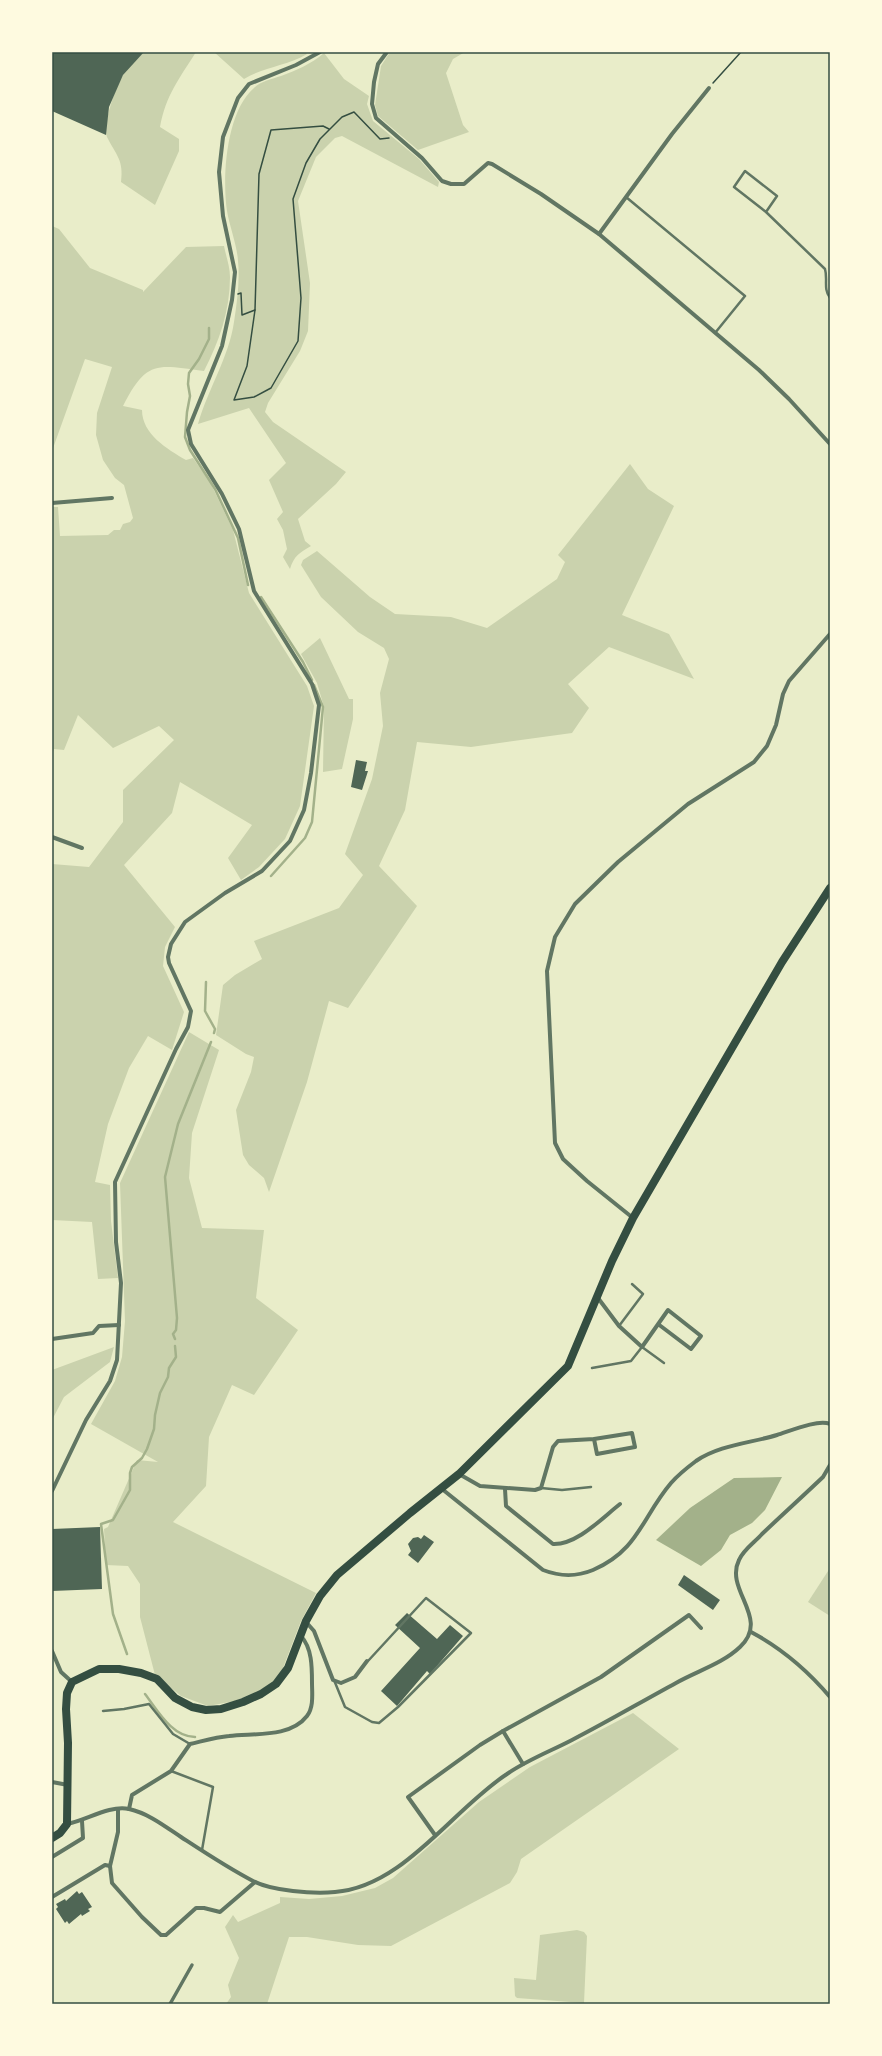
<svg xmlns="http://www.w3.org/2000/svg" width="882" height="2056" font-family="'Sofia Sans Condensed',sans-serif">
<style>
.green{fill:#cad2ad}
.water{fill:#a3b18a}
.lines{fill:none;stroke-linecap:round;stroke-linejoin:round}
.stream{stroke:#a3b18a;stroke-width:2.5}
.building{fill:#4f6655}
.path{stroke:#344e41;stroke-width:1.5}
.service{stroke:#617663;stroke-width:2.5}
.pedestrian{stroke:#617663;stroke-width:3.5}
.minor{stroke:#617663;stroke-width:4}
.primary{stroke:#344e41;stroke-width:8}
.neatline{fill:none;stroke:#344e41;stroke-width:1.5}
</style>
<rect width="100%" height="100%" fill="#e9edc9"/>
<g class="green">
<path d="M 144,52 L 196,52 C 179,79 166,95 160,127 L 179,139 L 179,151 L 155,205 L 121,182 C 124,160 116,155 107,137 C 102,125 116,86 123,75 C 128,67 137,59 144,52 Z"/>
<path d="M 214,52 L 305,52 L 307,54 C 287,66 263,67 244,79 Z"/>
<polygon points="390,52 465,52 453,59 446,73 463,125 469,132 418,150 378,116 375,105 381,66"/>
<path d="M 324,53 L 344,79 L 369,96 L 367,104 L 373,121 L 419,159 L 439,182 L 438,187 L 342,136 L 335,138 L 316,157 L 298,201 L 310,283 L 308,331 L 300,351 L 268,403 L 265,412 L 273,422 L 346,472 L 336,484 L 298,519 L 305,541 L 311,546 C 299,553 294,556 290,569 L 283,557 L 287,549 L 283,530 L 277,519 L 283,512 L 269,480 L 286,463 L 249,408 L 198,424 C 208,389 229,357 234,322 C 237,302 240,281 238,261 C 237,245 230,228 227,211 C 222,177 226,112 254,88 C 261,81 272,79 281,76 C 297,70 311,64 324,53 Z"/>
<path d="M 52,226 L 59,229 L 90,268 L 143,290 L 143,292 L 186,247 L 224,246 C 226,256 230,267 230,277 C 230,311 219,342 204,371 C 157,365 147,359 123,406 L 142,410 C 142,434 167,449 186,460 L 193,458 L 210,482 L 233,530 L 249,593 L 307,686 L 314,706 L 300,806 L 285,839 L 259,867 L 241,880 L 228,858 L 252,825 L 180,782 L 172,813 L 124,865 L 175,927 L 165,947 L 163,966 L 184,1012 L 172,1050 L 148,1036 L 129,1068 L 108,1124 L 95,1182 L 110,1185 L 111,1221 L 118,1278 L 98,1279 L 92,1222 L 52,1220 L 52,864 L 89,867 L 123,822 L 123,790 L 174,740 L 159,726 L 113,748 L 78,715 L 64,750 L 54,749 L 52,754 L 52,507 L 58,507 L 60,536 L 108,535 L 114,530 L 120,530 L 123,524 L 130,522 L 133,518 L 124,485 L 115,478 L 103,460 L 96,435 L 97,413 L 112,367 L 85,359 L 52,451 Z"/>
<polygon points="630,464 648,489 674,506 622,615 669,634 694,679 609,647 568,684 589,708 572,733 471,747 417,742 405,810 379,866 417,906 348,1008 329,1001 307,1082 269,1192 264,1178 249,1165 243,1155 236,1110 251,1072 254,1057 246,1054 216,1035 223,985 235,975 262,959 254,941 339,908 363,875 345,854 372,779 383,726 380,693 389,659 384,648 358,632 321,597 301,565 303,560 317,551 370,597 395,614 451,617 487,628 557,579 565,562 558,555"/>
<polygon points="320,638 349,699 353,699 353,719 342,769 323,772 324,707 317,683 301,654"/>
<polygon points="189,1032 219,1050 192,1133 189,1178 202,1228 264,1230 256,1298 298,1330 254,1395 232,1385 209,1437 206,1486 173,1522 316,1593 301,1621 281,1673 271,1684 258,1691 235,1701 208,1706 181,1696 155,1675 140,1617 140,1584 128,1566 106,1565 104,1529 108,1527 137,1460 158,1462 91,1424 115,1381 122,1357 125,1321 120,1183"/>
<polygon points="114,1347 110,1362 64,1397 52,1420 52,1370"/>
<polygon points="830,1568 830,1616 808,1602"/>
<polygon points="633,1713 679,1749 521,1859 517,1872 510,1883 391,1946 358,1945 307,1937 289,1937 267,2004 226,2004 231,1997 228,1985 239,1958 225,1927 233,1915 238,1922 280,1903 280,1897 309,1899 342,1896 375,1888 393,1878 479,1802 530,1767"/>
<polygon points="577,1930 584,1932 587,1936 584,2003 517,1998 515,1996 514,1978 536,1980 540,1935"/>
</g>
<polygon class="water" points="782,1477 765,1510 752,1523 730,1535 721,1550 701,1566 656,1540 690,1508 734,1478"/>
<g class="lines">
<g class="stream">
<polyline points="209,328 209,339 199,359 189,373 188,384 190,396 187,412 185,437 190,450 215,489 238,538 248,585"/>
<polyline points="261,597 303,662 312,680"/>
<polyline points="271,876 305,838 312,822 323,707 314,685"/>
<polyline points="206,982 205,1011 215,1029 214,1033"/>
<polyline points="175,1339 173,1334 176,1330 177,1318 165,1177 178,1124 211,1042"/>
<polyline points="127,1654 113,1614 101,1524 113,1520 130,1490 130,1473 132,1467 142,1458 147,1449 154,1429 155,1415 160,1393 168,1377 169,1368 176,1357 175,1346"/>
<path d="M 145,1694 C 158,1711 172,1737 195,1737"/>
</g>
</g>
<g class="building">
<polygon points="52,52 144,52 123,75 109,107 106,135 52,111"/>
<polygon points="356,760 367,762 365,771 368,771 362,790 351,787"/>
<polygon points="100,1527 102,1589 52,1591 52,1529"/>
<polygon points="424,1535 434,1542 418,1563 408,1555 411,1551 408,1544 413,1538 418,1537 421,1539"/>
<polygon points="684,1575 720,1600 713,1610 678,1585"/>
<polygon points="407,1613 437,1639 450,1625 463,1636 430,1674 427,1671 397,1706 381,1691 420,1648 395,1625"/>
<polygon points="77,1891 79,1894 82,1892 92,1907 88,1909 90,1911 82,1916 81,1914 69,1924 67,1921 65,1923 56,1909 58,1907 56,1904 65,1899 66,1901"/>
</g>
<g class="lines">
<g class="path">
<polyline points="713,83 741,52"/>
<polyline points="238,294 241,293 242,315 255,310 259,174 271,130 323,126 329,129"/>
<polyline points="255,310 247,366 234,400 254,397 271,388 298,341 301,298 293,199 306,163 320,139 342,117 354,112 380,139 389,138"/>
</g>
<g class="service">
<polyline points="626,197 745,296 715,333"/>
<path d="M 766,212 L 777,196 L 745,171 L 734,187 L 766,212 L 825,269 C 828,279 823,289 830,298"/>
<polyline points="619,1326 643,1294 632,1284"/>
<polyline points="592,1368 631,1361 642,1347 664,1363"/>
<polyline points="541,1488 562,1490 591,1487"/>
<polyline points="334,1680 345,1707 372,1722 379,1723 398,1707 471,1633 426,1598 368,1661"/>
<polyline points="103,1711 124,1709 149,1704 173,1734 190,1744"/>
<polyline points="171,1771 213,1787 202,1850"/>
</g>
<polyline class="pedestrian" points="170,2004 192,1965"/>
<g class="minor">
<polyline points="387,52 378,64 374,82 372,104 376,118 422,158 442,181 451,184 464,184 488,163 492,164 541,194 599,234 759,370 789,399 830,444"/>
<polyline points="599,234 672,134 709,88"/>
<polyline points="52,503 112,498"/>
<polyline points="52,837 82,848"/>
<polyline points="633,1218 587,1181 563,1159 555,1143 547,971 555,937 575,904 618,862 688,804 754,762 767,746 776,725 783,694 789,681 830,634"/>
<polyline points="598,1298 619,1326 642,1347 668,1310 701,1336 691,1349 658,1324"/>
<polyline points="52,1339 93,1333 99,1326 119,1325"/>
<polyline points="459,1474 480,1486 535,1490 541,1488 553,1447 558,1441 594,1439 632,1433 635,1447 597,1454 594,1439"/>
<path d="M 442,1489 L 543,1570 C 561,1577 576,1577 593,1570 C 639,1550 642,1517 671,1483 C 678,1475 688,1467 696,1461 C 719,1445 751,1443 777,1435 C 790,1431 818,1419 830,1424"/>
<path d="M 505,1489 L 506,1506 L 553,1544 C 577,1545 602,1518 620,1504"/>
<polyline points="52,1491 86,1420 110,1381 117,1360 121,1283 116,1242 115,1182 176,1049 188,1027 191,1011 169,963 168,957 171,944 185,922 225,893 262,871 290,841 304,810 311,773 319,705 312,684 254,591 239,529 222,494 191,444 188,430 222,346 232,300 235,272 223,216 219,172 223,137 238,98 249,84 296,65 320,52"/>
<polyline points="306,1622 314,1631 333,1680 341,1683 355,1677 367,1661"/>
<path d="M 751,1632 C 781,1648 808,1671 830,1697"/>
<polyline points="52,1651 61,1672 72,1682"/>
<polyline points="523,1764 503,1731 601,1677 689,1615 701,1628"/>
<polyline points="52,1782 68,1785"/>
<polyline points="118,1809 118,1832 110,1866 112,1883 142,1917 161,1935 166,1935 196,1908 204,1908 220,1912 255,1882"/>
<path d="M 129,1809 L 132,1795 L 171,1771 L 190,1744 C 203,1741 216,1737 229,1736 C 254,1733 290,1738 307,1716 C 314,1707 312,1693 312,1683 C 312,1667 312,1648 301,1636"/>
<path d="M 67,1824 C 87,1820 109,1805 129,1809 C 148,1813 166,1827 181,1837 C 204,1852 228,1868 253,1881 C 272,1891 313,1894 335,1892 C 403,1887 452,1810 507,1774 C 527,1760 551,1751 572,1740 C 607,1722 641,1702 676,1683 C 697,1671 722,1664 740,1647 C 771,1618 724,1590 739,1560 C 743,1550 755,1542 762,1534 C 782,1515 803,1496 823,1477 L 830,1465"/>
<polyline points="435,1835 408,1797 480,1745 503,1731"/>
<polyline points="52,1857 83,1838 82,1821"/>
<polyline points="52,1897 105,1865 110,1866"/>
</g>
<polyline class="primary" points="52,1838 60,1833 67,1824 68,1743 66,1709 67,1693 72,1682 99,1669 119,1669 141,1673 157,1679 175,1698 192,1707 206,1710 221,1709 243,1702 261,1694 276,1684 288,1668 306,1621 320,1596 337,1575 410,1513 459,1474 568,1366 612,1261 633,1218 782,962 830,888"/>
</g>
<rect width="882" height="2056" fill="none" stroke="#fefae0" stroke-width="106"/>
<rect x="53" y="53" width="776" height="1950" class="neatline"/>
</svg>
